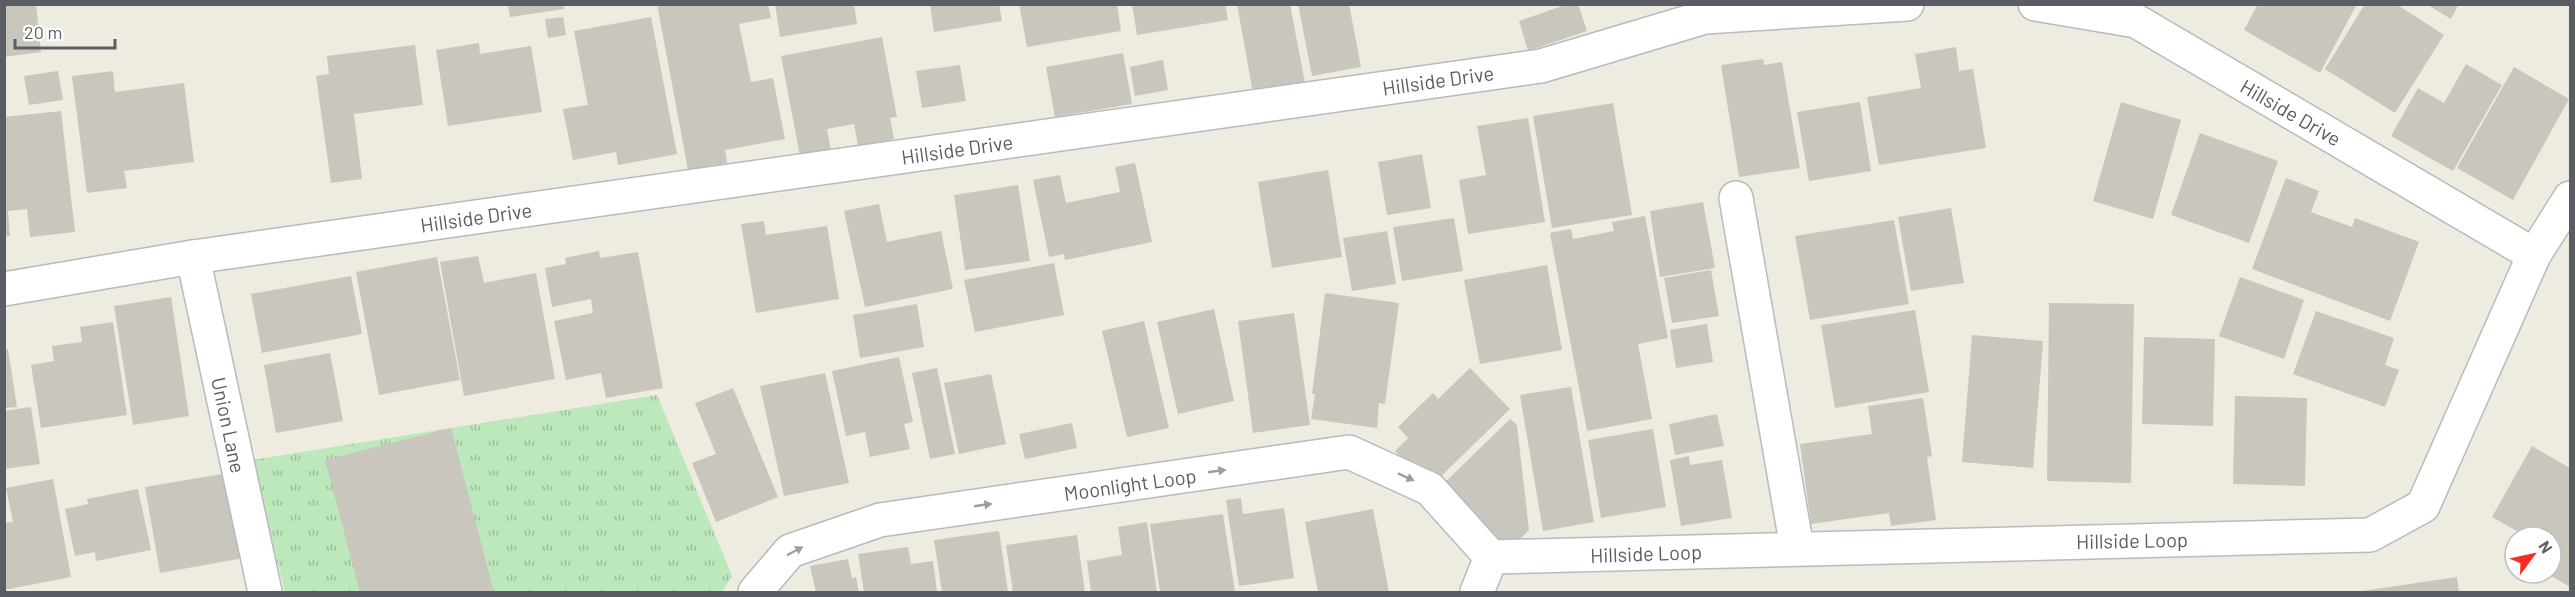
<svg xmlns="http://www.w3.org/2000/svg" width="2575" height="597" font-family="Barlow,sans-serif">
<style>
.grass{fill:url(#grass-tufts)}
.building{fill:#c9c6be}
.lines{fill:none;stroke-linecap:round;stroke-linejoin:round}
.minor-casing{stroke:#b7babf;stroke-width:36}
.minor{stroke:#fff;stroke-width:33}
.oneway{fill:#9c9ea2}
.labels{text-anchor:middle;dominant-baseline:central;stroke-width:5;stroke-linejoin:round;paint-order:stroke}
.street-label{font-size:20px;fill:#5a5e64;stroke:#fff}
</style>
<defs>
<pattern id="grass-tufts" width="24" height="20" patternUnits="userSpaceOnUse" patternTransform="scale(1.5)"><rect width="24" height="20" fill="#bce8bb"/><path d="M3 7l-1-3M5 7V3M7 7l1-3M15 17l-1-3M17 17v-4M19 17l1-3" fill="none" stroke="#9cbf9c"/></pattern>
</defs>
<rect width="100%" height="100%" fill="#eeebe1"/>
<polygon class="grass" points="657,395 732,576 722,592 285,592 252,460"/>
<g class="building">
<polygon points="4,4 36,4 41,52 4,57"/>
<polygon points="508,4 563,4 564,9 510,17"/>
<polygon points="657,4 768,4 771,18 739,24 751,82 773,78 785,139 725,150 727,163 688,170"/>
<polygon points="775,4 854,4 857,24 780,37"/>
<polygon points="930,4 999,4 1002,21 934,32"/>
<polygon points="1019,4 1117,4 1121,31 1027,47"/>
<polygon points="1132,4 1225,4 1228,20 1137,35"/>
<polygon points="1237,4 1290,4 1305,83 1253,93"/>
<polygon points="1298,4 1349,4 1361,67 1312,76"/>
<polygon points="1568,4 1578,4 1587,31 1528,51 1519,21"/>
<polygon points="2258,4 2357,4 2320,73 2244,30"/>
<polygon points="2365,4 2396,4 2444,35 2395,113 2325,69"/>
<polygon points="2426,4 2459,4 2451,19"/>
<polygon points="563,17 566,35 548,38 545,19"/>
<polygon points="651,17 677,154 618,165 616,152 573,160 563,109 588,105 574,31"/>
<polygon points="882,37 897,117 890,118 894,139 858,146 854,124 827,129 831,151 800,156 781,56"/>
<polygon points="479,43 480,54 531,46 542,112 448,126 436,50"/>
<polygon points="415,45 423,105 354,114 362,179 331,183 316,76 329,74 327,56"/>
<polygon points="1956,47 1959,71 1973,69 1986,148 1879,165 1867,97 1921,88 1915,54"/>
<polygon points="1123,53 1132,104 1055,117 1046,67"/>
<polygon points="1763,59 1764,65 1782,62 1800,168 1739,177 1721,65"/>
<polygon points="1163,60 1168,90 1135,96 1130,67"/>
<polygon points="2466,64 2502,85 2453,171 2391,136 2418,88 2444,103"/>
<polygon points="960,65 966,101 922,108 916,71"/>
<polygon points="2514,67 2569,99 2513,200 2457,168"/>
<polygon points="58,71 63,100 29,105 24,76"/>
<polygon points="113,71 115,92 184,83 194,162 124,171 127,188 87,193 72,76"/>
<polygon points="1860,102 1871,171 1809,181 1797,112"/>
<polygon points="2121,102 2181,120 2153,219 2093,201"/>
<polygon points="1613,103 1632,215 1552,228 1533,116"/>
<polygon points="61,111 75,232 30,237 27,209 8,211 10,236 4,237 4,117"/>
<polygon points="1528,118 1545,222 1468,234 1459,180 1486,175 1477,126"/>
<polygon points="2200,133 2278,161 2249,243 2171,215"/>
<polygon points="1422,154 1431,208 1387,215 1378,162"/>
<polygon points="1135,163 1152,242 1065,260 1064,254 1049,257 1033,180 1060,175 1066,203 1120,192 1115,167"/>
<polygon points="1328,170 1342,257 1272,268 1258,182"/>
<polygon points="2286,178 2319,191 2311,212 2352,227 2355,218 2419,242 2390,321 2252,269"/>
<polygon points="1018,185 1030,261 965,270 954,195"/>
<polygon points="1703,202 1715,268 1660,277 1650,211"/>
<polygon points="879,204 887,242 941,231 953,289 865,307 844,211"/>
<polygon points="1951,208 1964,283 1911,291 1898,217"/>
<polygon points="1645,216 1668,338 1638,344 1652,419 1587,431 1550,233 1571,229 1573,239 1614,231 1612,222"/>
<polygon points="1454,218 1463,271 1402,281 1393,227"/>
<polygon points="1894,220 1909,304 1810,320 1795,236"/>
<polygon points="764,221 766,235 827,226 839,299 756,313 741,224"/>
<polygon points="1387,231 1396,284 1352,291 1343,238"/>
<polygon points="599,251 600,258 638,252 663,388 606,398 601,373 566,380 554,321 593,313 591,299 552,307 545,268 566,264 565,258"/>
<polygon points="478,256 484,283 536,273 555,379 464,396 440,262"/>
<polygon points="437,257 460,380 379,395 356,272"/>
<polygon points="1054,263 1064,315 975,332 964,280"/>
<polygon points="1547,265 1562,350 1480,364 1464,280"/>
<polygon points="1711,270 1719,316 1672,323 1664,278"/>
<polygon points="351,276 362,334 262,353 251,294"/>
<polygon points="2240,277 2304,300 2284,359 2219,336"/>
<polygon points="1325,293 1399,303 1385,404 1379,403 1377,428 1311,419 1315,394 1312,394"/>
<polygon points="171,297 189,416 133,425 114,306"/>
<polygon points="2049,303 2134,304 2131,483 2047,481"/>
<polygon points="917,304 924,347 860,358 853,315"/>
<polygon points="1214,309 1234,401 1178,414 1157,322"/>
<polygon points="1915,310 1929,392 1835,408 1821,325"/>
<polygon points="2316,311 2394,338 2385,365 2399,370 2385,407 2293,374"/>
<polygon points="1294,313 1310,425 1253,433 1238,321"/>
<polygon points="1144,321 1169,428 1127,437 1102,331"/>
<polygon points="113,322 127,415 41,428 31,365 54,361 52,346 82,342 80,327"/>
<polygon points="1707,324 1713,362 1676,368 1670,330"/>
<polygon points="1972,335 2043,341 2033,468 1962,462"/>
<polygon points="2144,337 2215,339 2213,426 2142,424"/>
<polygon points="4,349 8,349 17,407 4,408"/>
<polygon points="330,353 343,421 276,433 264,365"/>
<polygon points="899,357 913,422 904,424 910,449 870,457 865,432 846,436 832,371"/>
<polygon points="937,368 955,454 930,459 912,373"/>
<polygon points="1470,368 1510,409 1430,487 1395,451 1408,438 1398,427 1433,393 1438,399"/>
<polygon points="825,373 849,483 784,496 760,386"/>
<polygon points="991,374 1006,444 959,454 944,383"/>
<polygon points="1571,387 1594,522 1543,531 1520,395"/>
<polygon points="733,388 778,497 716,522 692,463 716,454 695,403"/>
<polygon points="2235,396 2307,398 2305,486 2233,484"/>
<polygon points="1923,398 1932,456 1927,457 1936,520 1891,526 1889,513 1811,524 1800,444 1872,434 1868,406"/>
<polygon points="31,407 40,464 4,469 4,411"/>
<polygon points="1717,414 1724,446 1675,455 1669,424"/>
<polygon points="1510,419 1517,425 1529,530 1502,557 1437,490"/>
<polygon points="1072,423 1077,448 1025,459 1019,434"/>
<polygon points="451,428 494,592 360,592 325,460"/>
<polygon points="1653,429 1666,507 1601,518 1588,440"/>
<polygon points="2532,446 2570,468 2570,587 2546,573 2551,573 2551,558 2554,553 2551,551 2551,537 2527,537 2492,517"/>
<polygon points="1689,456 1690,465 1722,460 1732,518 1681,526 1670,460"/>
<polygon points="228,473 244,558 160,573 145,487"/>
<polygon points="53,479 71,577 4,590 4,523 13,522 6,488"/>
<polygon points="138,489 151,550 96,561 95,552 75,556 65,509 88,504 87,499"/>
<polygon points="1241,498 1243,514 1284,508 1294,578 1239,586 1226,500"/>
<polygon points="1373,509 1389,592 1318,592 1305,522"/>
<polygon points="1223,514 1235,592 1160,592 1150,524"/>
<polygon points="1147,522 1157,592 1091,592 1087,561 1122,555 1118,527"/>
<polygon points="999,531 1008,592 942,592 934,540"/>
<polygon points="1077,535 1085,592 1013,592 1006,545"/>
<polygon points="908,547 911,564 933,561 937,592 864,592 858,554"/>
<polygon points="848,559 852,578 856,577 859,592 816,592 810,566"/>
<polygon points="2457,577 2459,592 2362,592 2362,591"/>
</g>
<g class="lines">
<g class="minor-casing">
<g id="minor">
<polyline points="2035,4 2136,21 2534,255"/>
<polyline points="1736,198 1797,548"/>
<polyline points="193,257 265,592"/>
<polyline points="4,289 193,257 1541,66 1705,17 1907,4"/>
<polyline points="1491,557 2370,535 2423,506 2534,255 2570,198"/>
<polyline points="755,592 790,551 880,520 1349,452 1430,489 1491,557"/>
<polyline points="1477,592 1491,557"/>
</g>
</g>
<use href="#minor" class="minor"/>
</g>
<defs><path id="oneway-solid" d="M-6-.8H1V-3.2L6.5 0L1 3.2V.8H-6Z" transform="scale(1.5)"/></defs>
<g class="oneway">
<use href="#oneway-solid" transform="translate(1217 471) rotate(-8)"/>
<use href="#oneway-solid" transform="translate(1406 477) rotate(24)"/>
<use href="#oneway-solid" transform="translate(983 505) rotate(-8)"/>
<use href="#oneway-solid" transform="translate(795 551) rotate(-28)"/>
</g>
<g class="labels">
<g class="street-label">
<text transform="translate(1438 80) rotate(-8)">Hillside Drive</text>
<text transform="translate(2291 112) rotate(30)">Hillside Drive</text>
<text transform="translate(957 149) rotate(-8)">Hillside Drive</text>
<text transform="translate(476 217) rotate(-8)">Hillside Drive</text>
<text transform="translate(229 425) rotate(78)">Union Lane</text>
<text transform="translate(1130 484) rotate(-8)">Moonlight Loop</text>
<text transform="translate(2132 540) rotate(-1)">Hillside Loop</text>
<text transform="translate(1646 553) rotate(-2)">Hillside Loop</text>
</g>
</g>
<rect width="2575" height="597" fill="none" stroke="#5a5e64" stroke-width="12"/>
<g transform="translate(2533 555) rotate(57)"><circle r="28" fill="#ffffff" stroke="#bdbfc1" stroke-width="1.5"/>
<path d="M0-4.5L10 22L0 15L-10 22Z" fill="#f62e1f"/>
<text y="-9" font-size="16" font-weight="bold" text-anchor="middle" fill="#5a5e64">N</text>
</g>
<path d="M15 39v9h100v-9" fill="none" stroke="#5a5e64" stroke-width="3"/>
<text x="24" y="39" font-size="18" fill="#5a5e64" stroke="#ffffff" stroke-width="4.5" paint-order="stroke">20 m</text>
</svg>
